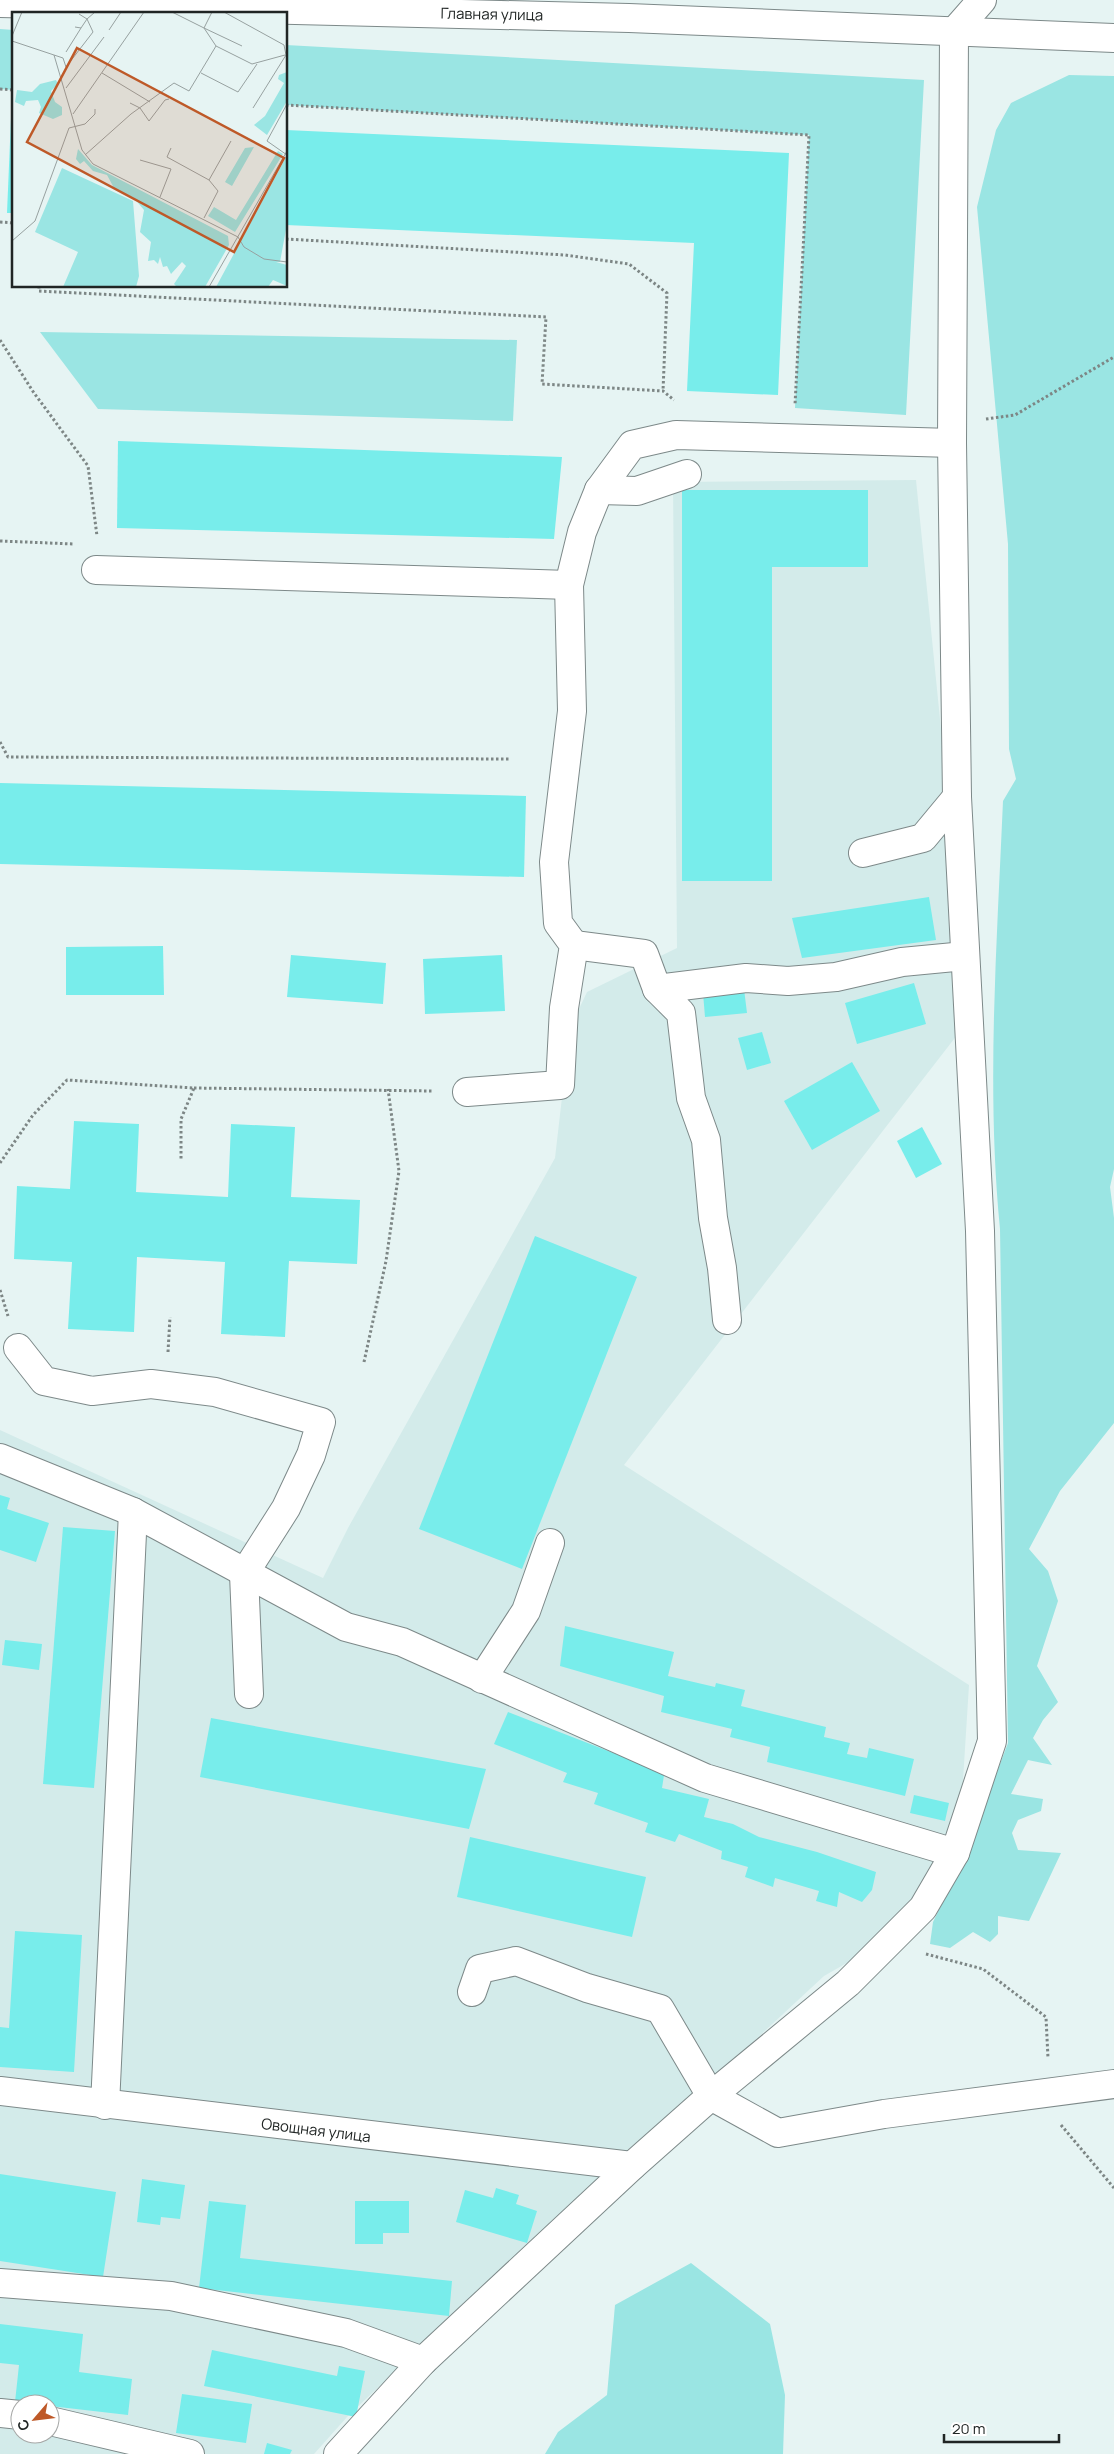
<svg xmlns="http://www.w3.org/2000/svg" width="1114" height="2454" font-family="Manrope,sans-serif">
<style>
.built{fill:#d3ebea;fill-rule:evenodd}
.green{fill:#9ae5e3}
.building{fill:#78edeb}
.lines{fill:none;stroke-linecap:round;stroke-linejoin:round}
.minor-casing{stroke:#7d8989;stroke-width:30}
.path{stroke:#7d8685;stroke-width:3;stroke-dasharray:2.5 2.5;stroke-linecap:butt}
.minor{stroke:#fff;stroke-width:28}
.labels{text-anchor:middle;dominant-baseline:central;stroke-width:4.5;stroke-linejoin:round;paint-order:stroke}
.street-label{font-size:15px;fill:#202524;stroke:#fff}
.inset-road{fill:none;stroke:#97a1a0;stroke-width:1}
.view{fill:#be5928;fill-opacity:0.15;stroke:#be5928;stroke-width:2.5}
.inset-edge{fill:none;stroke:#202524;stroke-width:2.5}
</style>
<rect width="100%" height="100%" fill="#e6f4f3"/>
<path class="built" d="M 916,480 L 942,739 L 961,1030 L 624,1465 L 969,1685 L 961,1812 L 931,1872 L 887,1940 L 824,1976 L 727,2066 L 625,2152 L 347,2417 L 314,2454 L 0,2454 L 0,1430 L 323,1578 L 348,1528 L 555,1158 L 570,1028 L 587,992 L 677,948 L 673,482 ZM 20,2404 L 50,2404 L 50,2434 L 20,2434 Z"/>
<g class="green">
<polygon points="0,29 14,30 14,90 0,89"/>
<polygon points="286,45 924,80 906,415 795,408 809,135 286,105"/>
<path d="M 1069,75 L 1114,76 L 1114,1169 L 1110,1187 L 1114,1218 L 1114,1423 L 1060,1491 L 1029,1549 L 1048,1571 L 1058,1601 L 1037,1666 L 1058,1702 L 1043,1720 L 1033,1738 L 1052,1765 L 1028,1760 L 1011,1794 L 1043,1799 L 1041,1811 L 1018,1820 L 1012,1833 L 1018,1850 L 1061,1853 L 1029,1921 L 998,1916 L 998,1934 L 990,1942 L 973,1932 L 950,1948 L 930,1944 L 933,1922 L 964,1859 L 1008,1743 L 1000,1229 C 986,1087 997,943 1003,801 L 1016,779 L 1009,749 L 1008,544 L 977,207 L 996,130 L 1011,103 Z"/>
<polygon points="40,332 517,340 513,421 98,409"/>
<polygon points="691,2263 770,2324 785,2395 783,2454 545,2454 558,2432 607,2395 615,2305"/>
</g>
<g class="building">
<polygon points="11,118 14,118 14,213 7,213"/>
<polygon points="286,130 789,153 778,395 687,391 694,243 286,225"/>
<polygon points="118,441 562,457 554,539 117,528"/>
<polygon points="682,490 868,490 868,567 772,567 772,881 682,881"/>
<polygon points="0,783 526,796 524,877 0,864"/>
<polygon points="929,897 936,940 802,958 792,918"/>
<polygon points="163,946 164,995 66,995 66,947"/>
<polygon points="291,955 386,963 383,1004 287,997"/>
<polygon points="502,955 505,1011 425,1014 423,959"/>
<polygon points="914,983 926,1024 857,1044 845,1003"/>
<polygon points="744,989 747,1013 705,1017 703,993"/>
<polygon points="762,1032 771,1063 747,1070 738,1038"/>
<polygon points="852,1062 880,1111 812,1150 784,1101"/>
<polygon points="74,1121 139,1124 136,1192 228,1197 231,1124 295,1127 291,1197 360,1200 357,1264 289,1261 285,1337 221,1334 225,1262 137,1257 134,1332 68,1329 72,1262 14,1259 17,1186 70,1189"/>
<polygon points="922,1127 942,1164 916,1178 897,1141"/>
<polygon points="535,1236 637,1277 522,1569 419,1529"/>
<polygon points="0,1495 10,1498 7,1509 49,1523 36,1562 0,1550"/>
<polygon points="63,1527 115,1531 94,1788 43,1784"/>
<polygon points="565,1626 674,1652 668,1676 715,1687 716,1683 745,1690 741,1706 826,1727 824,1737 850,1743 847,1754 867,1758 869,1748 914,1759 905,1796 767,1762 770,1747 730,1737 732,1729 661,1712 664,1696 560,1666"/>
<polygon points="5,1640 42,1644 39,1670 2,1665"/>
<polygon points="508,1712 621,1756 665,1769 662,1788 709,1799 704,1817 733,1824 759,1837 817,1852 876,1872 872,1890 862,1902 839,1892 837,1907 816,1901 819,1891 775,1878 773,1887 745,1877 748,1867 721,1859 722,1851 679,1834 675,1842 645,1832 648,1823 594,1804 598,1793 563,1782 567,1773 494,1744"/>
<polygon points="211,1718 486,1769 469,1829 200,1777"/>
<polygon points="914,1795 949,1803 945,1821 910,1813"/>
<polygon points="470,1837 646,1877 632,1937 457,1897"/>
<polygon points="15,1931 82,1935 74,2072 0,2067 0,2027 9,2028"/>
<polygon points="0,2174 116,2192 103,2277 0,2261"/>
<polygon points="142,2179 185,2185 180,2219 161,2217 160,2225 137,2222"/>
<polygon points="496,2188 519,2195 516,2204 537,2211 527,2243 456,2222 465,2190 493,2198"/>
<polygon points="209,2201 246,2205 240,2258 452,2281 449,2316 199,2288"/>
<polygon points="355,2201 409,2201 409,2233 383,2233 383,2244 355,2244"/>
<polygon points="0,2324 83,2334 79,2372 132,2379 128,2415 50,2406 50,2404 15,2402 19,2365 0,2363"/>
<polygon points="212,2350 337,2376 339,2366 365,2371 356,2417 204,2386"/>
<polygon points="182,2394 252,2404 246,2443 176,2433"/>
<polygon points="267,2443 292,2450 290,2454 264,2454"/>
</g>
<g class="lines">
<g class="minor-casing">
<g id="minor">
<polyline points="0,3 629,18 1114,38"/>
<polyline points="599,490 637,491 687,474"/>
<polyline points="96,570 569,585"/>
<polyline points="863,853 923,838 957,797"/>
<polyline points="574,945 644,954 657,989"/>
<polyline points="467,1092 560,1085 564,1008 574,945 558,923 554,862 572,711 569,585 582,532 599,490 632,445 676,435 952,443"/>
<polyline points="727,1320 722,1268 713,1218 706,1140 691,1098 681,1013 657,989 746,978 788,981 836,977 902,962 965,956"/>
<polyline points="18,1348 44,1381 92,1391 151,1384 215,1392 321,1422 311,1455 286,1508 244,1574 249,1694"/>
<polyline points="0,1458 133,1512 346,1627 402,1642 705,1778 955,1853"/>
<polyline points="482,1679 526,1611 550,1543"/>
<polyline points="472,1992 480,1969 516,1961 587,1988 660,2009 711,2096 778,2133 884,2114 1114,2084"/>
<polyline points="0,2091 632,2166"/>
<polyline points="105,2105 133,1512"/>
<polyline points="0,2283 171,2296 346,2333 423,2361"/>
<polyline points="0,2413 20,2415"/>
<polyline points="50,2421 190,2454"/>
<polyline points="338,2454 423,2361 632,2166 711,2096 848,1983 923,1908 955,1853 992,1741 980,1231 957,797 952,443 954,32 982,0"/>
</g>
</g>
<g class="path">
<polyline points="0,89 14,90"/>
<polyline points="286,105 809,135 795,405"/>
<polyline points="0,222 14,223"/>
<polyline points="286,239 565,255 629,264 667,293 663,391"/>
<polyline points="39,286 39,291 546,317 542,384 663,391 674,400"/>
<polyline points="0,340 34,393 88,466 97,536"/>
<polyline points="986,419 1015,415 1114,357"/>
<polyline points="0,541 74,544"/>
<polyline points="0,742 8,757 509,759"/>
<polyline points="194,1088 433,1091"/>
<polyline points="0,1163 33,1115 67,1080 194,1088 181,1119 181,1160"/>
<polyline points="0,1290 8,1316"/>
<polyline points="168,1352 170,1317"/>
<polyline points="364,1362 386,1261 399,1171 388,1089"/>
<polyline points="926,1954 983,1969 1046,2017 1048,2058"/>
<polyline points="1061,2125 1114,2188"/>
</g>
<use href="#minor" class="minor"/>
</g>
<g class="labels">
<g class="street-label">
<text transform="translate(492 14) rotate(1)">Главная улица</text>
<text transform="translate(316 2130) rotate(7)">Овощная улица</text>
</g>
</g>
<g transform="translate(12 12)">
<rect width="275" height="275" fill="#e6f4f3"/>
<path d="M 275,60 L 275,89 L 255,123 L 242,113 L 253,104 L 272,71 L 266,67 L 267,63 ZM 44,68 L 46,72 L 39,79 L 43,90 L 50,95 L 50,103 L 41,107 L 27,101 L 29,95 L 26,88 L 14,89 L 12,94 L 3,90 L 5,78 L 20,80 L 28,72 ZM 242,135 L 220,174 L 213,170 L 233,136 ZM 66,137 L 80,153 L 216,224 L 217,233 L 193,275 L 165,275 L 162,272 L 174,254 L 170,250 L 159,262 L 155,254 L 151,255 L 148,245 L 146,252 L 142,248 L 136,249 L 139,230 L 128,220 L 132,198 L 122,186 L 102,176 L 95,163 L 81,159 L 72,149 L 68,152 L 64,147 ZM 266,139 L 271,142 L 223,220 L 196,204 L 202,195 L 224,208 ZM 274,145 L 275,212 L 268,250 L 264,250 L 275,253 L 275,274 L 261,268 L 256,275 L 204,275 ZM 50,156 L 121,189 L 127,264 L 124,275 L 51,275 L 66,240 L 23,220 Z" fill="#9ae5e3"/>
<path class="inset-road" d="M 160,0 L 192,16 L 204,34 L 240,52 L 273,43M 200,0 L 192,16 L 230,34M 212,0 L 272,33 L 274,43 L 241,96M 67,2 L 75,7 L 83,0M 63,15 L 69,16 L 75,7M 97,18 L 109,0M 0,24 L 10,0M 0,29 L 51,46 L 54,55 L 81,20 L 75,7M 54,40 L 69,16M 42,43 L 70,138 L 81,152 L 226,225 L 232,235 L 252,247 L 275,250M 90,61 L 138,90M 189,61 L 226,80 L 245,52M 54,76 L 92,25M 118,91 L 128,96 L 137,109 L 153,88 L 157,87M 275,92 L 255,129 L 275,143M 61,102 L 132,0M 159,136 L 155,145 L 197,168 L 206,179 L 192,206M 73,143 L 119,102 L 162,71 L 177,79 L 204,34M 128,148 L 159,157 L 148,185M 197,168 L 219,129M 0,229 L 23,209 L 57,116 L 73,112 L 83,102 L 83,97M 197,275 L 275,139"/>
<path class="view" d="M 65,36 L 272,146 L 222,240 L 15,130 Z"/>
<rect width="275" height="275" class="inset-edge"/>
</g>
<g transform="translate(35 2419) rotate(242)"><circle r="24" fill="#ffffff" stroke="#a6a8a7"/>
<path d="M0-4L9 19L0 12L-9 19Z" fill="#be5928"/>
<text y="-8" font-size="14" font-weight="bold" text-anchor="middle" fill="#202524">С</text>
</g>
<path d="M944 2434v8h115v-8" fill="none" stroke="#202524" stroke-width="2.5"/>
<text x="952" y="2434" font-size="15" fill="#202524" stroke="#ffffff" stroke-width="4" paint-order="stroke">20 m</text>
</svg>
